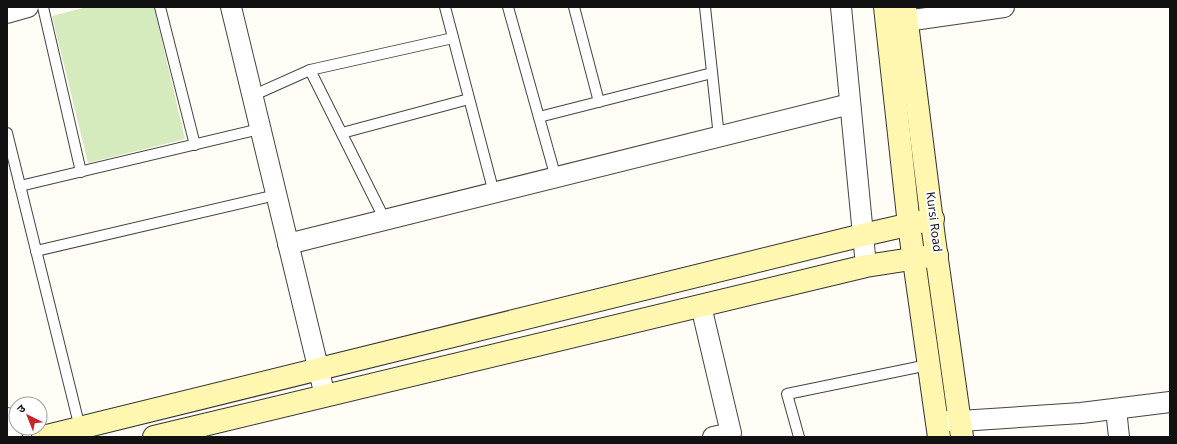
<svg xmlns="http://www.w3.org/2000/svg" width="1177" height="444" font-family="Georgia,'Noto Sans Devanagari',serif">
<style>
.green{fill:#d5ebbd}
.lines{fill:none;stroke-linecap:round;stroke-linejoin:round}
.lane-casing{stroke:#444;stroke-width:12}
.street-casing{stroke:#444;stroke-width:22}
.secondary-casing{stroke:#333;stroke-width:24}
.lane{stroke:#fff;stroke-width:10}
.street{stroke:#fff;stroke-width:20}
.secondary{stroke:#fff6b0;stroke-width:22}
.labels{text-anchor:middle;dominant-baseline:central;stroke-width:4;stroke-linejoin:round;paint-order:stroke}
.street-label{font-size:12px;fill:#111;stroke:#fff}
</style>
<rect width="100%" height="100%" fill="#fffdf5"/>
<polygon class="green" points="87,7 154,7 185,139 88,163 52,16"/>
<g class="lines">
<g class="lane-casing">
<g id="lane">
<polyline points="43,7 81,172"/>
<polyline points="160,7 195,145"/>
<polyline points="445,7 494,193"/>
<polyline points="508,7 556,178"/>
<polyline points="574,7 599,102"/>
<polyline points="705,7 719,137"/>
<polyline points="310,70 385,220"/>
<polyline points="252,96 310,70 453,38"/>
<polyline points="539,117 712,73"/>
<polyline points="7,133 80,428"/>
<polyline points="342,133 469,99"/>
<polyline points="20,186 260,129"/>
<polyline points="36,251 276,195"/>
<polyline points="799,437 787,394 928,365"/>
</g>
</g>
<g class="street-casing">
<g id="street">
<polyline points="231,7 325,396"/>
<polyline points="841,7 866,266"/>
<polyline points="7,13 28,7"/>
<polyline points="891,22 906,21 1004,7"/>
<polyline points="288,244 850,104"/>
<polyline points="701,306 731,433 713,437"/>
<polyline points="1116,409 1119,437"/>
<polyline points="7,418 12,437"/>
<polyline points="943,421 960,421 1081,413 1170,402"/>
</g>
</g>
<g class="secondary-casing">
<g id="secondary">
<polyline points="885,7 909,225 939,437"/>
<polyline points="905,7 934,238 962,437"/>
<polyline points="43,437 863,235 933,219"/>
<polyline points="154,437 866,266 937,255"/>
</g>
</g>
<use href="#lane" class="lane"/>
<use href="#street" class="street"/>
<use href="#secondary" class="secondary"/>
</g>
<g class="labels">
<g class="street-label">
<text transform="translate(933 222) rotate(83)">Kursi Road</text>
</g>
</g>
<rect width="1177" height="444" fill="none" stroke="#111111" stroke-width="16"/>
<g transform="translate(28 416) rotate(317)"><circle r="19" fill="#ffffff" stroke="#a0a0a0"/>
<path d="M0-3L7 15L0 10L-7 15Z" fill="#c4262e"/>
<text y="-6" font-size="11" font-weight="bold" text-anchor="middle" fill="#111111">उ</text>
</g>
</svg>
